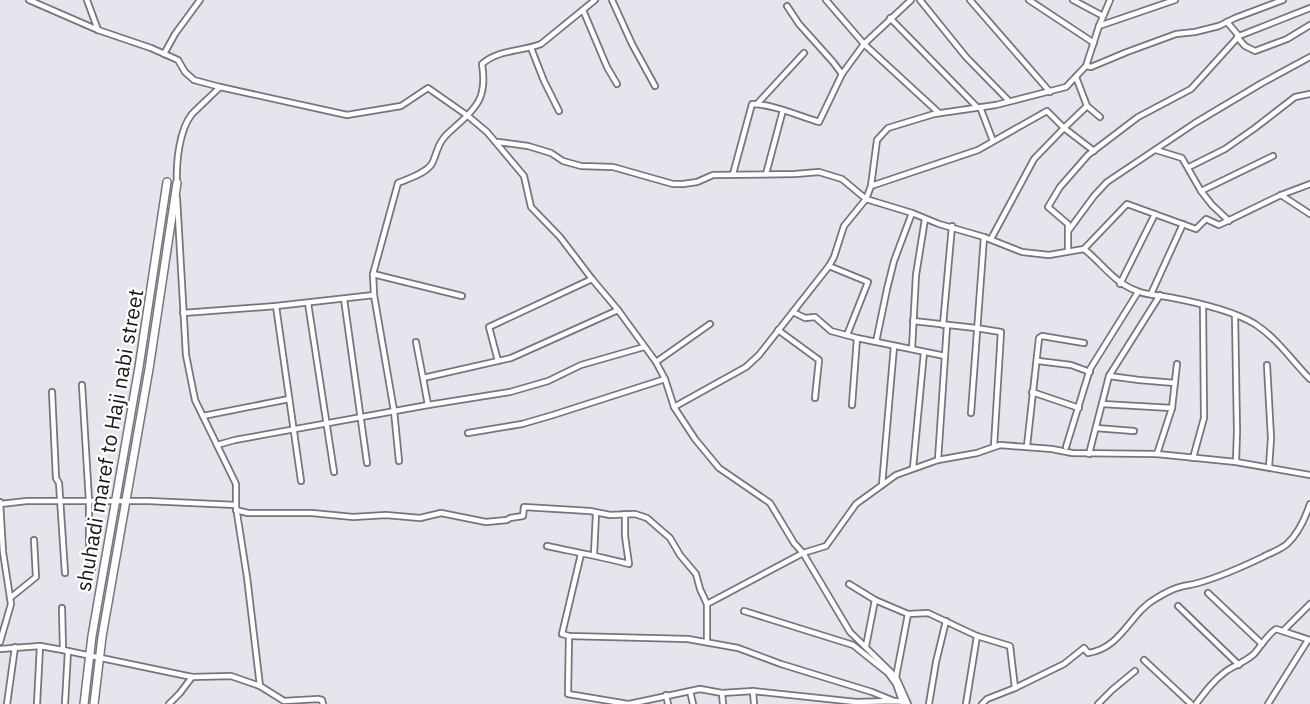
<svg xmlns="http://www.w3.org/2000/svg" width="1310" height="704" font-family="'IBM Plex Sans',sans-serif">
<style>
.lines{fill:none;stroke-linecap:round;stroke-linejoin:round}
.street-casing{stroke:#76757d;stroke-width:8}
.secondary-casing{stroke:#76757d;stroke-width:10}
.street{stroke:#fff;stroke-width:4.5}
.secondary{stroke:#fff;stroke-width:7}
.labels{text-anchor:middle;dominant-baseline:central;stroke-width:4.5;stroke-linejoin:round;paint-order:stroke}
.street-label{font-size:21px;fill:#171619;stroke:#fff}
</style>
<rect width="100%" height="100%" fill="#e5e5ee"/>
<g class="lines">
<g class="street-casing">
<g id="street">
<polyline points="29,0 98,30 151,48 178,60 185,72 194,80 220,87 347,115 401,106 428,88 468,116 487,132 524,176 531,207 560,237 592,279 618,310 656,362 665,379 674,407 695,439 719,468 770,503 794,543 803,553 850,632 896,677 908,704"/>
<polyline points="87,0 98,30"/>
<polyline points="612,0 632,44 655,86"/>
<polyline points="826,0 864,44 939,113"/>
<polyline points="920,0 966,57 1009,101"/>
<polyline points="970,0 1050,92"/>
<polyline points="1029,0 1094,43"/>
<polyline points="1073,0 1103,16"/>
<polyline points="787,6 799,24 833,62 842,74"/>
<polyline points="583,10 607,67 617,84"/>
<polyline points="890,18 977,107"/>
<polyline points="1227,22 1239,36"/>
<polyline points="1099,26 1175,0"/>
<polyline points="1237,37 1245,46 1255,51 1287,39 1310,25"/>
<polyline points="531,48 544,81 559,111"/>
<polyline points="164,54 175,34 200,0"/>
<polyline points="1086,66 1099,26 1110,0"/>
<polyline points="1076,77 1087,106 1100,117"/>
<polyline points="757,104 804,53"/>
<polyline points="980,107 993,141"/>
<path d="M 498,142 L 528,146 L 551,153 L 563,161 L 581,166 L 613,167 L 673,184 L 683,184 L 697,182 L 713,175 L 795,174 L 819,172 L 842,179 L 866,199 L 912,213 L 939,224 L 984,237 L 1022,252 L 1049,255 L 1084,249 C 1102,263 1114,283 1137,291 C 1146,295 1158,295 1168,297 C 1195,302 1232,310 1255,324 C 1278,339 1292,361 1310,379"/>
<polyline points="1156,150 1182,158 1201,191 1212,205 1229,221"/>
<polyline points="1189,167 1225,149 1255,128 1295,97 1310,94"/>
<path d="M 733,174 L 752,104 C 772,104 799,116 819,122 L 842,74 L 864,44 L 911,0"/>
<polyline points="766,174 783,110"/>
<path d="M 177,184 C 176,163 179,130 192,114 C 201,105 211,96 220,87"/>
<polyline points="871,186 978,150 1047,111 1064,128 1094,151"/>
<polyline points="1201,191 1273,156"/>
<polyline points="1281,195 1310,214"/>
<polyline points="177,198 186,355 195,400 236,484 236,507 247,577 260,686 284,701 318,699 322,700 323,704"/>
<polyline points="1069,230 1094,196 1107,182 1195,123 1262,83 1310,57"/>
<polyline points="991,239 1034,159 1064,128 1087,106"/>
<polyline points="1084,249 1127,204 1196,229 1206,219 1219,225 1281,195 1310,184"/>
<polyline points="1068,251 1068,224 1048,207 1060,187 1088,155 1138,117 1191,89 1239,36 1310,8"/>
<polyline points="829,266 868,282 847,335"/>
<polyline points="373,274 462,296"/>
<polyline points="1120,284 1155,214"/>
<polyline points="1151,294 1183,224"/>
<polyline points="344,299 367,463"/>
<polyline points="308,303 334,472"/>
<polyline points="276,306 301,481"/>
<polyline points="793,312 805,318 815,317 831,331 857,338 945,356"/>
<polyline points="183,313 276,306 374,295"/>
<polyline points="1235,315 1237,431 1236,462"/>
<polyline points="913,321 976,328 1001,332 994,446"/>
<polyline points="943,325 952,226"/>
<polyline points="778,330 819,360 815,398"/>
<polyline points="416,342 423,378"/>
<polyline points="876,342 887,289 894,261 912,213"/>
<polyline points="912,349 916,275 925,219"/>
<polyline points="498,361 489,327 592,279"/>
<polyline points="1038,361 1071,365 1090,372"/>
<polyline points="656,362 710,324"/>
<polyline points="1267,365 1271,438 1269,467"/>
<polyline points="1109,376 1139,380 1175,383"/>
<polyline points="82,385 89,501 89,542 92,572"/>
<polyline points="52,392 56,478 59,483 65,573"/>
<polyline points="1032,392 1079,408"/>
<polyline points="1102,404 1172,408"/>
<polyline points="428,405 423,378 511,358 618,310"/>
<polyline points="852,405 857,338"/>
<polyline points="674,407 746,367 759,355 829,266 834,257 844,226 866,199 871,186 877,140 888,128 934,114 996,105 1066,87 1086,66 1091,67 1127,52 1176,34 1195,32 1219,26 1235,18 1283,0"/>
<polyline points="971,413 984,237"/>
<polyline points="203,416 289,399"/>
<polyline points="1096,428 1134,431"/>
<polyline points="468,433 522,424 553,415 665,379"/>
<polyline points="217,445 235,440 428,405 510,392 548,381 581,365 644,347"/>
<polyline points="1027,446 1039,338 1042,336 1084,343"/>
<polyline points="1066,447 1090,369 1138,292"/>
<polyline points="1089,454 1109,376 1160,295"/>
<polyline points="1157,454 1172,408 1177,364"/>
<polyline points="1193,458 1204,418 1203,305"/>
<polyline points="938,460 947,326"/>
<path d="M 399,461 L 394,411 L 374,295 L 373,274 L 398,183 C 408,179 424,174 431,165 C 435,160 437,146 443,139 C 446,134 452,130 456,126 C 479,106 487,95 482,64 C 499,49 521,52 541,44 L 595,0"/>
<polyline points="913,468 924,352"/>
<polyline points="882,485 894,346"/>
<polyline points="0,502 3,552 11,604 0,642"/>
<polyline points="0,504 27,501 148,501 236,505"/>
<polyline points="236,510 248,513 312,513 353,517 386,515 420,518 441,513 486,522 507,520 510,518 523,516 524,507 590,511 610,515 635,514 647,518 670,538 680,555 696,574 700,589 707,604 707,642"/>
<path d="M 547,546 C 575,552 602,557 629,564 L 625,536 L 625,514"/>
<polyline points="581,554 562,634 569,636 688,639 738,648 781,664 872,692 894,701"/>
<polyline points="594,555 596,513"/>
<polyline points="849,584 875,600 908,614 928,613 977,636 1010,646 1015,688"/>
<polyline points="1208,593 1262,644"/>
<polyline points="10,598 36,577 34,540"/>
<polyline points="707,604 803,553 826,546 856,504 896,475 938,460 977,453 1000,445 1052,449 1072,453 1157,454 1236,462 1310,475"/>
<polyline points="1178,606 1239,665"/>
<polyline points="62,608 63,650"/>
<polyline points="744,611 853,645 888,673 896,684 902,701"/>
<polyline points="1283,631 1310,604"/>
<polyline points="569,636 568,694 628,704"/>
<polyline points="866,646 875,600"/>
<polyline points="0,649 40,646 63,650 192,677 231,676 260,686"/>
<polyline points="1144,660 1191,704"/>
<polyline points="896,677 908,614"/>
<polyline points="690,691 693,704"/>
<polyline points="753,691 754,704"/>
<polyline points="722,693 723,704"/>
<polyline points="666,695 668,704"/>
<polyline points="7,704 15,647"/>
<polyline points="37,704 40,646"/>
<polyline points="65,704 68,651"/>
<polyline points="169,704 180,693 192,677"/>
<polyline points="629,704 700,689 722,693 753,691 856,702 894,701 907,702"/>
<polyline points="929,704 936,662 946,621"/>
<polyline points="966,704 977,636"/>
<path d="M 982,704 L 987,699 L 1015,688 L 1064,664 L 1084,648 L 1088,653 C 1122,648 1130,613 1155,599 C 1163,594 1172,589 1180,587 C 1186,585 1192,585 1198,583 C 1220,577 1242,567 1263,557 C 1270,553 1280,550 1287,544 C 1299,533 1305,519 1310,504"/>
<polyline points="1098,704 1112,690 1135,671"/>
<path d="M 1196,704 C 1205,692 1213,681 1225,672 C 1234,665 1244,663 1254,654 C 1261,646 1267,635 1276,629 L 1310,640"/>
<polyline points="1268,704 1308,640"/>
</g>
</g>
<g class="secondary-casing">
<g id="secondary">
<polyline points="84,704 92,636 139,367 167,182"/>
<polyline points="94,704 102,637 149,369 177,183"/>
</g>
</g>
<use href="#street" class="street"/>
<use href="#secondary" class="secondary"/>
</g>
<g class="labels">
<g class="street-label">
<text transform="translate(109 440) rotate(-80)">shuhadi maref to Haji nabi street</text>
</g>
</g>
</svg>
